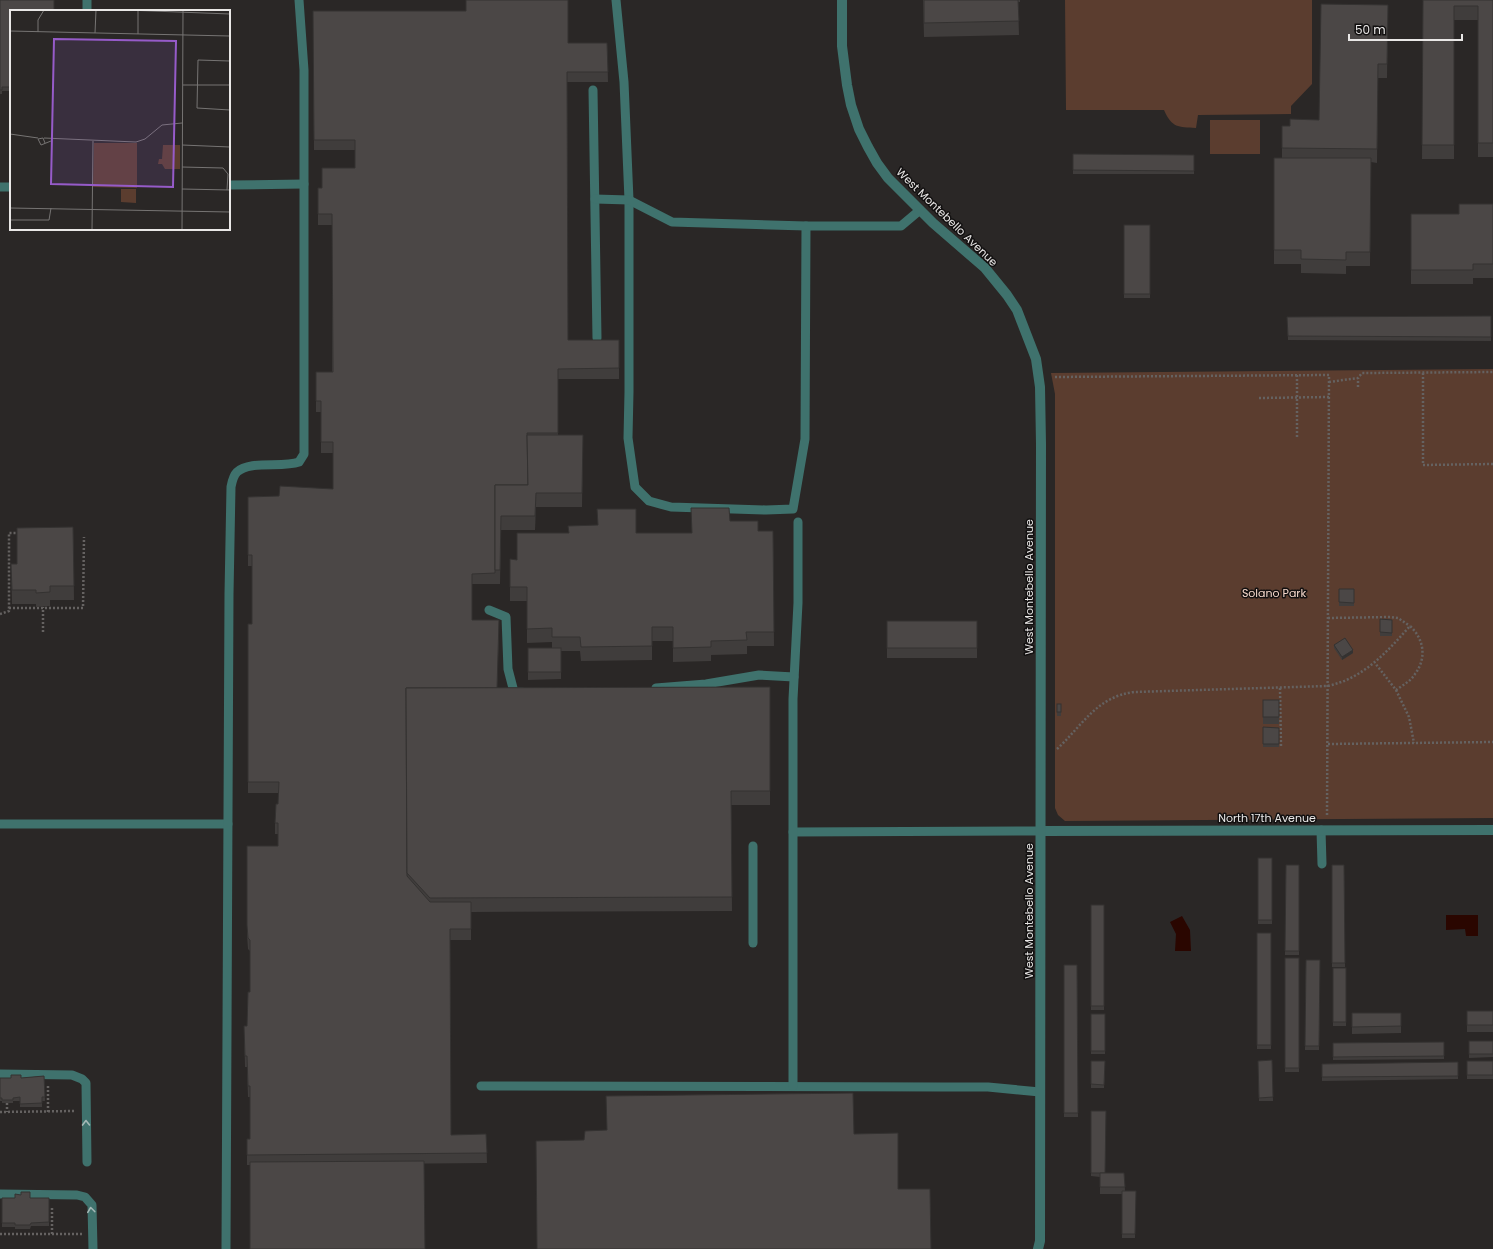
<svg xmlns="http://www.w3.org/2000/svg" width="1493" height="1249" font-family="Poppins,sans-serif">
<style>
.green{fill:#5b3d2f}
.water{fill:#2a0600}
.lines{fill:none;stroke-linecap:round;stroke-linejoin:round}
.path{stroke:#656261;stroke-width:2.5;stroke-dasharray:2 2;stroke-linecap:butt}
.service{stroke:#3f726d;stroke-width:9}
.minor{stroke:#3f726d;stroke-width:10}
.tertiary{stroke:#3f726d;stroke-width:10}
.wall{fill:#403d3c}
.shaded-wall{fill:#343231}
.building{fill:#4b4746;stroke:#343231}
.oneway{stroke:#a5b8b6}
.labels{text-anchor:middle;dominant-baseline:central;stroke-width:3;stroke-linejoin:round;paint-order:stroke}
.street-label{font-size:11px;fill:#e9e7e6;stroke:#121010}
.park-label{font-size:11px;fill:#f7d9cc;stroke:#121010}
.inset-road{fill:none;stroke:#767473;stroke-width:1}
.view{fill:#965bc9;fill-opacity:0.15;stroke:#965bc9;stroke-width:2}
.inset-edge{fill:none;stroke:#e9e7e6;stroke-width:2}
</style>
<rect width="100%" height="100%" fill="#2a2726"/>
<g class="green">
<path d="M 1065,0 L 1312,0 L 1312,84 L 1291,106 L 1291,114 L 1198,115 L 1196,128 C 1178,127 1172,128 1164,110 L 1066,110 Z"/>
<rect x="1210" y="120" width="50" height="34"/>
<polygon points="1493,369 1493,818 1065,821 1058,815 1055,808 1055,394 1051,373"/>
</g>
<g class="water">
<polygon points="1446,915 1478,915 1478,936 1466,936 1465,929 1446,930"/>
<polygon points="1182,916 1190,930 1191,951 1175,951 1176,934 1170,922"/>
</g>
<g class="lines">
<g class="path">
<polyline points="1423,373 1423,465 1493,464"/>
<polyline points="1297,375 1297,437"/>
<polyline points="1055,377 1329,375 1327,817"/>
<polyline points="1329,382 1358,378 1362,373 1493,372"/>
<polyline points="1358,387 1358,378"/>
<polyline points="1259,398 1329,397"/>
<polyline points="9,608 83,608 84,537"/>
<polyline points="0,614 9,611 9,533 19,533"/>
<polyline points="1328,618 1391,617 1398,618 1410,626"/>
<polyline points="43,632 43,607"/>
<polyline points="1280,688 1281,747"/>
<polyline points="1396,690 1409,717 1414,743"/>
<polyline points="1328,744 1493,742"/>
<path d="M 1057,749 C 1083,725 1096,697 1134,692 L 1327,686 C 1363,679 1387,652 1410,626 C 1424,639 1427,658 1415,674 C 1411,681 1403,685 1396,690 L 1375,663"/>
<polyline points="7,1103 7,1112"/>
<polyline points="0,1112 75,1111"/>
<polyline points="48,1112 48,1086"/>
<polyline points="0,1234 82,1234"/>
<polyline points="52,1234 52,1207"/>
</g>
<g class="service">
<polyline points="616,0 624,82 629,200 629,392 628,438 635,487 649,501 671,507 766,510 793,509 805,439 806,226"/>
<polyline points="87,11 87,0"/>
<polyline points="593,90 597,338"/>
<polyline points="229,185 304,184"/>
<polyline points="0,187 11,187"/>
<polyline points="595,199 629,200 672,222 806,226 901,226 920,210"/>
<polyline points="489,610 506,617 508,669 514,692 522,692"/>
<polyline points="656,688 706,684 759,675 794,677"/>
<polyline points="0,824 228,824"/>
<polyline points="1321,830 1322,864"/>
<polyline points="793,832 1041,831"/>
<polyline points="753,943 753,846"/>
<polyline points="0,1074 72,1075 82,1079 86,1083 87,1162"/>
<polyline points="481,1086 943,1087 988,1087 1040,1092"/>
<polyline points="793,1086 793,699 798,603 798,522"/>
<polyline points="0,1194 77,1195 85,1197 92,1205 93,1249"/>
<path d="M 226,1249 L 229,594 L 231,487 C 232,482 233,476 237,472 C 250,460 282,468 299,462 L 304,454 L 304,70 L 299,0"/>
</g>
<polyline class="minor" points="1041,831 1493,830"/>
<polyline class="tertiary" points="842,0 842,46 847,85 851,105 859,129 868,147 877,163 888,178 933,223 985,268 1007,295 1017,310 1036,359 1040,387 1041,444 1040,1241 1038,1249"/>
</g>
<g class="wall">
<polygon points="0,0 11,11 11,91 2,91 2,94 0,94"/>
<polygon points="923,0 1020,0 1020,2 1018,2 1019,35 924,37"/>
<polygon points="1423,0 1493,0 1493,157 1478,157 1478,20 1454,20 1454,159 1422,159"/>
<polygon points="1388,5 1387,78 1378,78 1377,163 1371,162 1370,266 1346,266 1346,274 1301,273 1301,264 1274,264 1274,158 1282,158 1282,126 1290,126 1319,120"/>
<polygon points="313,11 568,43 607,43 608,82 567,82 568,340 619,340 619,379 558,379 558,435 583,435 582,507 536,507 535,530 501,530 500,584 472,584 472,620 499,631 497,688 770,687 770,805 731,805 732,911 471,912 471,940 450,940 451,1135 486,1134 487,1163 247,1165 247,1139 250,1139 250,1097 248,1097 247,1067 245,1067 244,1026 247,1026 250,992 250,951 248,949 247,935 247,846 278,846 278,834 275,834 275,823 278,804 278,793 248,793 248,624 252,624 252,566 248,566 248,497 279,496 333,489 333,453 321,453 321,412 316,412 316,372 332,372 332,225 318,225 318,188 322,188 355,168 355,150 314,150"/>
<polygon points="1073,154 1194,155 1194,174 1073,174"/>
<polygon points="1493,204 1493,278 1473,278 1473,284 1411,284 1411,214 1459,214"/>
<rect x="1124" y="225" width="26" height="73"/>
<polygon points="1491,316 1491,341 1288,340 1287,317"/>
<polygon points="730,521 758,531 773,531 774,646 747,646 747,654 711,655 711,661 673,662 673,641 652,641 652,660 581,661 580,651 561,651 561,679 528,680 528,648 552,648 552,642 527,643 527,601 510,601 510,559 517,560 636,533 692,533"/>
<polygon points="73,527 74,600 50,600 50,606 36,607 36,604 12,604 11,564 17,564"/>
<rect x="1339" y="589" width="15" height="17"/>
<polygon points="1380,619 1392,620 1392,636 1380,636"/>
<rect x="887" y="621" width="90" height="37"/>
<polygon points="1334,645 1353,653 1342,660 1334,648"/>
<rect x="1263" y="700" width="16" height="24"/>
<rect x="1057" y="704" width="4" height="12"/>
<polygon points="1263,727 1279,728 1279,747 1263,747"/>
<rect x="1258" y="858" width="14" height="66"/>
<polygon points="1286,865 1299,865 1299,955 1285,955"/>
<polygon points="1332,865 1344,865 1345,967 1332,967"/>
<rect x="1091" y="905" width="13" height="105"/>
<rect x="1257" y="933" width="14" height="116"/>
<rect x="1285" y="958" width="14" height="114"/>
<polygon points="1306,960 1320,960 1319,1050 1305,1050"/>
<polygon points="1064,965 1077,965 1078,1117 1064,1117"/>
<rect x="1333" y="968" width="13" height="58"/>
<rect x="1467" y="1011" width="26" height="21"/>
<polygon points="1352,1013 1401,1013 1401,1033 1352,1034"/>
<rect x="1091" y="1014" width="14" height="40"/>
<polygon points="1469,1041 1493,1041 1493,1057 1469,1058"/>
<polygon points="1444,1042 1444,1059 1333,1060 1333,1043"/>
<polygon points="1272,1060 1273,1101 1259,1101 1258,1061"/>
<polygon points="1091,1061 1105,1061 1104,1088 1091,1088"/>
<rect x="1467" y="1061" width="26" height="18"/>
<polygon points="1458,1062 1458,1079 1322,1081 1322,1064"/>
<polygon points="44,1076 45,1101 42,1101 42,1107 20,1107 20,1101 13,1101 13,1103 2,1103 2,1101 0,1101 0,1078 21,1078"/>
<polygon points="1091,1111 1105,1173 1124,1173 1125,1191 1136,1191 1135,1238 1122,1238 1122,1194 1100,1194 1100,1177 1091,1176"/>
<polygon points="2,1198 49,1198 49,1226 31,1226 30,1229 15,1229 15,1227 2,1227"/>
</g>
<g class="shaded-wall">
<polygon points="536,493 536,507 535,530 535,516"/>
<polygon points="1353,650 1353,653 1342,660 1342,657"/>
</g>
<g class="building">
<polygon points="0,0 54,0 54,11 11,11 11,87 2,87 2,90 0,90"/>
<polygon points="466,0 568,0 568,43 607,43 608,72 567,72 568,340 619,340 619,368 558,369 558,433 527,433 528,485 495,485 495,573 472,574 472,620 499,620 497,688 406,688 407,876 430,902 471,902 471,929 450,929 451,1135 486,1134 487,1153 247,1155 247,1139 250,1139 250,1086 248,1086 247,1056 245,1056 244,1026 247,1026 248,992 250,992 250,940 248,938 247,925 247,846 278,846 278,823 275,823 276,804 278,804 279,782 248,782 248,624 252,624 252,555 248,555 248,497 279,496 280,486 333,489 333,442 321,442 321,401 316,401 316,372 333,372 332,214 318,214 318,188 322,188 322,168 355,168 355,140 314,140 313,11 466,11"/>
<polygon points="924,0 1018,0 1019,21 924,23"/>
<polygon points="1423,0 1493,0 1493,143 1478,143 1478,6 1454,6 1454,145 1422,145"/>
<polygon points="1321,4 1388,5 1387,64 1378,64 1377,149 1282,148 1282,126 1290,126 1290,119 1319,120"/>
<polygon points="1073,154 1194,155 1194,171 1073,170"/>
<polygon points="1274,158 1371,158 1370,252 1346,252 1346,260 1301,259 1301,250 1274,250"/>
<polygon points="1459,204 1493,204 1493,264 1473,264 1473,270 1411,270 1411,214 1459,214"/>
<rect x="1124" y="225" width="26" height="69"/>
<polygon points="1491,316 1491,337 1288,336 1287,317"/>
<polygon points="527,435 583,435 582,493 536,493 535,516 501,516 500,570 495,570 495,485 528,485"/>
<polygon points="691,508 729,508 730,521 758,521 758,531 773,531 774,632 746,632 747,640 711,641 711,647 673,648 673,627 652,627 652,646 581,647 580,637 552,637 552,628 527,629 527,587 510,587 510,559 517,560 517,533 569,533 568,526 598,525 597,509 636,509 636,533 692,533"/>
<polygon points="73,527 74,586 50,586 50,592 36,593 36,590 12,590 11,564 17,564 17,528"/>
<polygon points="1339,589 1354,589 1354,603 1339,602"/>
<polygon points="1380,619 1392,620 1392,633 1380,632"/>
<rect x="887" y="621" width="90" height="27"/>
<polygon points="1345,638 1353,650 1342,657 1334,645"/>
<rect x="528" y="648" width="33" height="24"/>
<polygon points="770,687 770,791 731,791 732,897 430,898 407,873 406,688"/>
<rect x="1263" y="700" width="16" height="17"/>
<rect x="1057" y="704" width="4" height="8"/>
<polygon points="1263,727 1279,728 1279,744 1263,744"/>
<rect x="1258" y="858" width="14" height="62"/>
<polygon points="1286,865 1299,865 1299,951 1285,951"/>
<polygon points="1332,865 1344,865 1345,963 1332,963"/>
<rect x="1091" y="905" width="13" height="101"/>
<rect x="1257" y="933" width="14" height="112"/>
<rect x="1285" y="958" width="14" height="110"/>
<polygon points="1306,960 1320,960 1319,1046 1305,1046"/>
<polygon points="1064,965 1077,965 1078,1113 1064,1113"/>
<rect x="1333" y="968" width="13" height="54"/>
<rect x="1467" y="1011" width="26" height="14"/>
<polygon points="1352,1013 1401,1013 1401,1026 1352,1027"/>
<rect x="1091" y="1014" width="14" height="37"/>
<rect x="1469" y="1041" width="24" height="13"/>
<polygon points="1444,1042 1444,1056 1333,1057 1333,1043"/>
<polygon points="1272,1060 1273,1097 1259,1098 1258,1061"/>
<polygon points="1091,1061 1105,1061 1104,1085 1091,1084"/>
<rect x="1467" y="1061" width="26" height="14"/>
<polygon points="1458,1062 1458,1076 1322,1077 1322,1064"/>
<polygon points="11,1075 21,1075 21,1078 44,1076 45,1097 42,1097 42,1103 20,1104 20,1097 13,1098 13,1100 2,1100 2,1098 0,1098 0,1078 11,1078"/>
<polygon points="853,1093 854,1134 898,1133 898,1189 930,1189 931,1249 537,1249 536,1141 584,1140 585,1131 607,1130 606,1096"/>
<polygon points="1091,1111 1106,1111 1105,1173 1091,1173"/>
<polygon points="424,1161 425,1249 250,1249 250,1162"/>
<polygon points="1100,1173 1124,1173 1125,1187 1100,1187"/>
<polygon points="1122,1191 1136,1191 1135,1234 1122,1234"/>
<polygon points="21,1192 30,1192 30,1198 49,1198 49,1222 31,1223 30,1225 15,1225 15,1223 2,1223 2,1198 15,1198 15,1194 21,1195"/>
</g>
<defs><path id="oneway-chevron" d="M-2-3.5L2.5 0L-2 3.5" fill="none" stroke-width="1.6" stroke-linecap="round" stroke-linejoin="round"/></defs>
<g class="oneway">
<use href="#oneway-chevron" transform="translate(86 1123) rotate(-91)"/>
<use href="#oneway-chevron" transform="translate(91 1210) rotate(-97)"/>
</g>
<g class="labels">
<g class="street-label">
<text transform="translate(947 217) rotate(44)">West Montebello Avenue</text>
<text transform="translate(1029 587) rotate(-90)">West Montebello Avenue</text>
<text x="1267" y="818">North 17th Avenue</text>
<text transform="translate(1029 911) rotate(-90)">West Montebello Avenue</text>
</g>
<g class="park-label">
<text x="1274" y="593">Solano Park</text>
</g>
</g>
<g transform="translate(10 10)">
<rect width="220" height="220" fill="#2a2726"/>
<path d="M 84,133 L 127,133 L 127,178 L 83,177 ZM 153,135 L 170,135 L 170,159 L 155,159 L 152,154 L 148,154 L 149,149 L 152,149 ZM 111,179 L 126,179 L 126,193 L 111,192 Z" fill="#5b3d2f"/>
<path class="inset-road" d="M 116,0 L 220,4M 0,20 L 0,53M 0,21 L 220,26M 28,22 L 28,10 L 34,0M 85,23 L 86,0M 128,24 L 128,0M 220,51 L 188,50 L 187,98 L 220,100M 0,74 L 0,128M 173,75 L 220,75M 0,124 L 28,128M 34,128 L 126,132 L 135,129 L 152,115 L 172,113M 35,133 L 33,128 L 28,129 L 31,135 L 41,131M 172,135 L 220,137M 172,157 L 213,158 L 218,164 L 217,180M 172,179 L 220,180M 0,198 L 220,202M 0,210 L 39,210 L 41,198M 82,220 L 83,131M 172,220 L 173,0"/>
<path class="view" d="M 44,29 L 166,31 L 163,177 L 41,174 Z"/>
<rect width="220" height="220" class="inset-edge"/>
</g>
<path d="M1349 34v6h113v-6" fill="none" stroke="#e9e7e6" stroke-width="2"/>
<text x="1355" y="34" font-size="12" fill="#e9e7e6" stroke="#121010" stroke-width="3" paint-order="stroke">50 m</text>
</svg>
